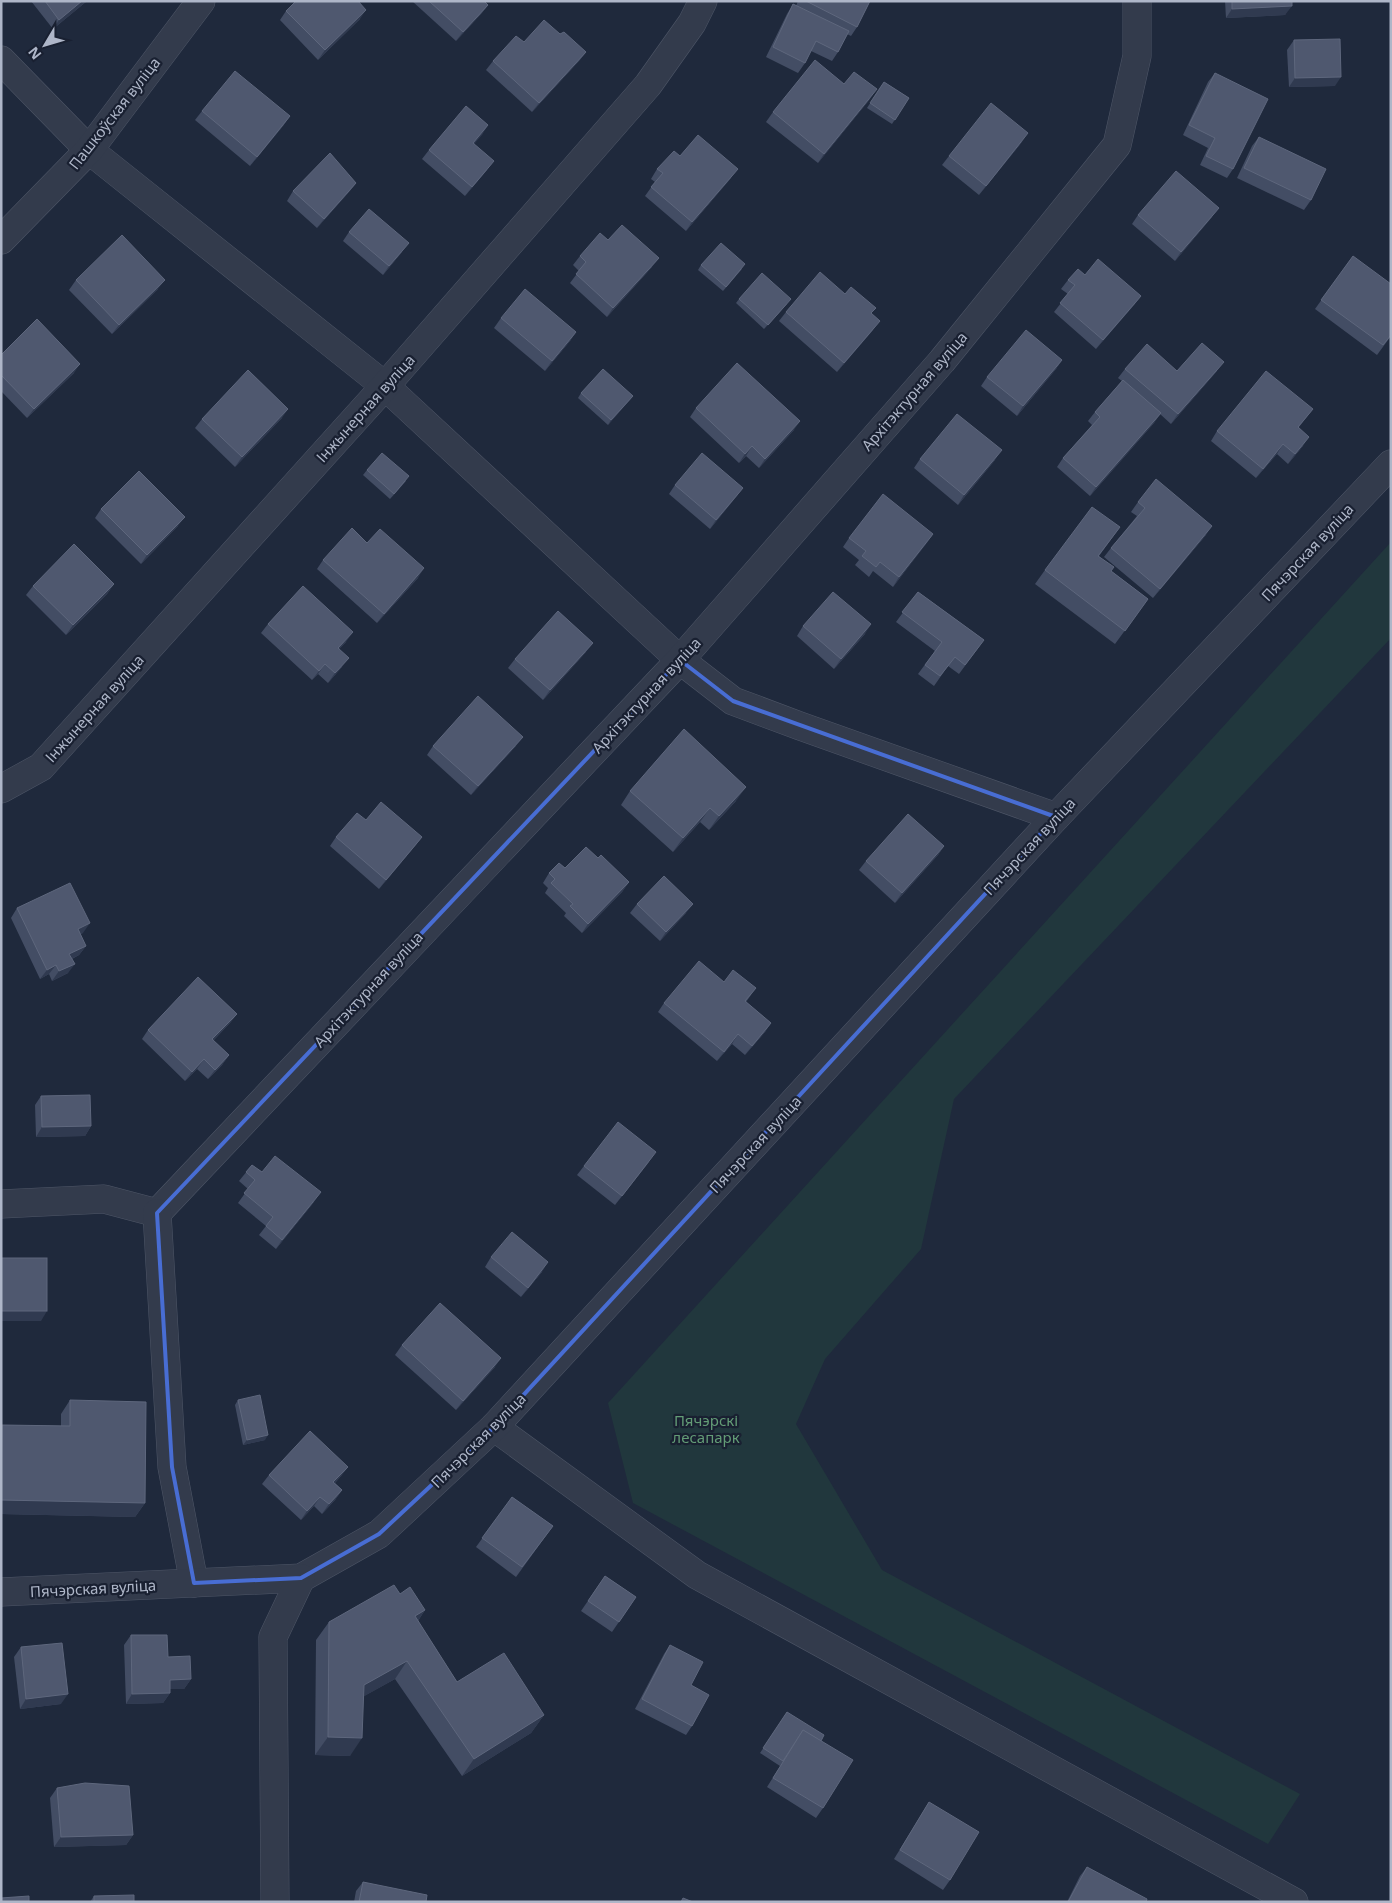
<svg xmlns="http://www.w3.org/2000/svg" width="1392" height="1903" font-family="'Noto Sans',sans-serif">
<style>
.green{fill:#21373d}
.lines{fill:none;stroke-linecap:round;stroke-linejoin:round}
.minor-casing{stroke:#4e5667;stroke-width:29}
.minor{stroke:#333b4c;stroke-width:28}
.wall{fill:#434d64}
.shaded-wall{fill:#303a50}
.building{fill:#4f586f;stroke:#5e677d}
.marked{fill:none;stroke:#486dd3;stroke-width:4;stroke-linejoin:round}
.labels{text-anchor:middle;dominant-baseline:central;stroke-width:4.5;stroke-linejoin:round;paint-order:stroke}
.street-label{font-size:15px;fill:#aeb6c8;stroke:#192031}
.park-label{font-size:15px;fill:#639c76;stroke:#192031}
</style>
<rect width="100%" height="100%" fill="#1f293c"/>
<polygon class="green" points="1391,542 1391,638 954,1099 921,1249 825,1359 796,1424 882,1570 1300,1794 1268,1844 633,1503 608,1403"/>
<g class="lines">
<g class="minor-casing">
<g id="minor">
<polyline points="1,60 89,150 385,386 680,660 733,701 800,726 1056,817"/>
<polyline points="1,240 89,150 201,1"/>
<polyline points="1,789 41,767 385,386 648,85 692,23 703,1"/>
<polyline points="1,1204 104,1199 157,1213 680,660 942,361 1117,145 1137,56 1137,1"/>
<polyline points="157,1213 172,1467 194,1583"/>
<polyline points="494,1427 697,1575 1294,1902"/>
<polyline points="1,1592 301,1578 379,1534 494,1427 1056,817 1391,464"/>
<polyline points="275,1902 273,1637 301,1578"/>
</g>
</g>
<use href="#minor" class="minor"/>
</g>
<g class="wall">
<polygon points="31,1 87,1 53,29"/>
<polygon points="412,1 484,1 488,5 481,14 456,41"/>
<polygon points="798,1 870,1 857,27 851,36 847,34 838,52 832,61 811,51 805,63 798,73 766,57 787,14 793,4 796,6"/>
<polygon points="1225,1 1292,1 1285,15 1226,18"/>
<polygon points="286,11 360,19 318,60 280,20"/>
<polygon points="1294,40 1335,86 1289,87 1287,50"/>
<polygon points="524,42 586,52 579,61 532,112 486,70 493,61"/>
<polygon points="1215,73 1233,169 1227,178 1200,165 1208,148 1183,135 1208,82"/>
<polygon points="884,82 909,98 892,124 867,108"/>
<polygon points="870,99 818,163 766,122 773,112"/>
<polygon points="202,111 290,116 283,126 250,166 195,120"/>
<polygon points="488,125 474,144 487,170 465,196 422,159 429,150"/>
<polygon points="1259,137 1311,200 1304,210 1237,178 1252,146"/>
<polygon points="1022,142 979,195 942,165 949,156"/>
<polygon points="657,169 731,178 686,231 645,196 655,182 651,179"/>
<polygon points="356,183 349,192 317,228 287,201 293,191"/>
<polygon points="1138,215 1212,217 1175,261 1132,224"/>
<polygon points="349,232 402,252 383,275 343,241"/>
<polygon points="608,240 652,267 607,317 570,283 579,271 573,265 580,256"/>
<polygon points="1353,256 1391,336 1377,355 1315,309"/>
<polygon points="701,265 742,269 723,291 698,270"/>
<polygon points="76,280 158,289 112,334 69,290"/>
<polygon points="1068,280 1141,296 1134,305 1096,349 1054,312 1068,294 1061,289"/>
<polygon points="845,294 872,314 873,330 837,372 779,321 786,312"/>
<polygon points="739,299 787,304 764,329 736,303"/>
<polygon points="501,318 576,332 570,341 545,371 494,328"/>
<polygon points="1,355 74,373 27,418 1,391"/>
<polygon points="1062,360 1056,369 1017,416 981,386 987,377"/>
<polygon points="1125,369 1177,371 1217,371 1171,424 1160,414 1154,423 1090,496 1057,467 1063,458 1092,425 1088,421 1095,412 1122,381 1118,378"/>
<polygon points="581,393 633,396 608,425 578,398"/>
<polygon points="696,408 794,430 759,468 746,456 739,463 690,417"/>
<polygon points="1313,409 1299,427 1303,446 1288,464 1277,454 1256,478 1211,441 1217,431"/>
<polygon points="282,418 235,467 195,428 202,419"/>
<polygon points="920,459 995,460 958,505 914,468"/>
<polygon points="367,470 406,481 390,499 363,475"/>
<polygon points="675,485 743,488 736,497 710,529 669,494"/>
<polygon points="1138,502 1206,535 1153,598 1104,557 1111,548 1137,516 1131,512"/>
<polygon points="101,509 178,526 141,564 95,518"/>
<polygon points="1120,527 1099,556 1111,571 1148,599 1115,644 1035,584 1045,570"/>
<polygon points="933,534 893,587 873,571 869,577 855,565 859,560 843,547 849,538"/>
<polygon points="367,543 418,578 377,623 317,569 323,560"/>
<polygon points="114,584 107,594 66,635 26,595 33,586"/>
<polygon points="918,592 984,640 959,674 948,666 934,686 918,674 935,651 896,622"/>
<polygon points="268,624 346,642 339,649 342,667 328,683 318,674 312,680 261,633"/>
<polygon points="803,626 865,634 834,669 797,636"/>
<polygon points="586,652 543,700 508,668 515,659"/>
<polygon points="433,746 516,746 471,795 427,755"/>
<polygon points="630,791 736,801 709,830 700,822 673,852 621,805"/>
<polygon points="366,820 422,837 415,846 379,889 330,846 336,837"/>
<polygon points="944,846 938,855 895,903 859,870 866,861"/>
<polygon points="598,858 629,882 622,892 582,933 564,916 566,913 545,893 548,888 543,883 549,873"/>
<polygon points="637,904 686,913 660,941 630,913"/>
<polygon points="17,908 83,933 80,934 86,946 79,955 72,959 68,973 52,981 49,974 40,979 11,918"/>
<polygon points="724,982 756,988 746,1002 771,1023 765,1032 745,1055 732,1044 717,1061 658,1012 664,1003"/>
<polygon points="237,1014 230,1023 213,1041 229,1055 222,1065 208,1079 197,1069 185,1081 142,1039 148,1030"/>
<polygon points="41,1096 91,1126 85,1136 36,1137 35,1105"/>
<polygon points="649,1162 615,1205 577,1175 584,1166"/>
<polygon points="252,1165 262,1172 314,1202 276,1249 259,1235 266,1226 238,1203 248,1189 239,1181"/>
<polygon points="491,1257 542,1272 521,1297 485,1267"/>
<polygon points="402,1345 495,1367 456,1410 395,1355"/>
<polygon points="70,1400 145,1503 135,1517 1,1514 1,1426 2,1425 61,1426 61,1414"/>
<polygon points="238,1400 265,1440 243,1445 235,1405"/>
<polygon points="348,1467 341,1476 335,1483 342,1490 335,1500 322,1514 314,1506 301,1520 262,1484 269,1475"/>
<polygon points="512,1497 553,1526 516,1577 476,1547"/>
<polygon points="605,1576 636,1597 612,1632 581,1611"/>
<polygon points="400,1594 425,1610 418,1621 457,1682 544,1715 531,1733 462,1776 395,1679 364,1696 350,1756 315,1755 316,1640 329,1622"/>
<polygon points="131,1635 168,1657 191,1679 184,1689 170,1689 170,1693 163,1703 126,1704 124,1645"/>
<polygon points="670,1645 691,1685 692,1726 686,1735 635,1709 664,1654"/>
<polygon points="21,1647 61,1704 20,1709 14,1657"/>
<polygon points="787,1712 821,1741 823,1808 816,1818 767,1787 782,1763 780,1766 760,1753"/>
<polygon points="57,1788 133,1835 126,1845 54,1847 50,1798"/>
<polygon points="929,1802 950,1880 943,1890 894,1859"/>
<polygon points="1087,1867 1146,1902 1067,1902 1080,1876"/>
<polygon points="363,1882 426,1902 354,1902 356,1891"/>
<polygon points="94,1896 134,1902 90,1902"/>
</g>
<g class="shaded-wall">
<polygon points="82,1 87,1 53,29 59,20"/>
<polygon points="488,5 481,14 456,41 463,32"/>
<polygon points="1292,6 1285,15 1226,18 1232,9"/>
<polygon points="366,10 360,19 318,60 325,50"/>
<polygon points="586,52 579,61 532,112 539,103"/>
<polygon points="1341,77 1335,86 1289,87 1295,78"/>
<polygon points="877,89 870,99 818,163 824,154"/>
<polygon points="290,116 283,126 250,166 257,157"/>
<polygon points="488,125 482,135 467,152 473,143"/>
<polygon points="1028,133 1022,142 979,195 986,186"/>
<polygon points="494,161 487,170 465,196 472,187"/>
<polygon points="738,169 731,178 686,231 692,222"/>
<polygon points="356,183 349,192 317,228 324,219"/>
<polygon points="1219,208 1212,217 1175,261 1181,252"/>
<polygon points="409,243 402,252 383,275 389,266"/>
<polygon points="659,258 652,267 607,317 613,308"/>
<polygon points="165,280 158,289 112,334 119,325"/>
<polygon points="1141,296 1134,305 1096,349 1103,340"/>
<polygon points="880,321 873,330 837,372 844,363"/>
<polygon points="576,332 570,341 545,371 552,361"/>
<polygon points="1062,360 1056,369 1017,416 1023,406"/>
<polygon points="1224,362 1217,371 1171,424 1178,414"/>
<polygon points="80,364 74,373 27,418 34,409"/>
<polygon points="633,396 629,401 608,425 611,420"/>
<polygon points="288,409 282,418 235,467 242,457"/>
<polygon points="1161,413 1154,423 1090,496 1096,487"/>
<polygon points="800,421 794,430 759,468 765,459"/>
<polygon points="1309,437 1303,446 1288,464 1295,454"/>
<polygon points="1283,444 1277,454 1256,478 1263,469"/>
<polygon points="752,446 746,456 739,463 745,454"/>
<polygon points="1002,450 995,460 958,505 964,495"/>
<polygon points="743,488 736,497 710,529 716,520"/>
<polygon points="185,517 178,526 141,564 147,555"/>
<polygon points="1212,526 1206,535 1153,598 1160,589"/>
<polygon points="933,534 927,543 893,587 899,577"/>
<polygon points="424,568 418,578 377,623 384,614"/>
<polygon points="114,584 107,594 66,635 73,625"/>
<polygon points="871,624 865,634 834,669 841,659"/>
<polygon points="353,632 346,642 332,657 338,648"/>
<polygon points="593,643 586,652 543,700 550,690"/>
<polygon points="349,658 342,667 328,683 335,673"/>
<polygon points="325,664 318,674 312,680 319,671"/>
<polygon points="523,737 516,746 471,795 478,786"/>
<polygon points="746,787 736,801 709,830 719,816"/>
<polygon points="710,808 700,822 673,852 683,838"/>
<polygon points="422,837 415,846 379,889 386,880"/>
<polygon points="944,846 938,855 895,903 902,893"/>
<polygon points="629,882 622,892 582,933 588,924"/>
<polygon points="693,904 686,913 660,941 666,932"/>
<polygon points="90,923 83,933 71,938 78,929"/>
<polygon points="86,946 79,955 63,963 69,954"/>
<polygon points="75,964 68,973 52,981 59,971"/>
<polygon points="56,965 49,974 40,979 47,970"/>
<polygon points="237,1014 230,1023 205,1049 212,1039"/>
<polygon points="771,1023 765,1032 745,1055 752,1046"/>
<polygon points="738,1034 732,1044 717,1061"/>
<polygon points="229,1055 222,1065 208,1079 215,1070"/>
<polygon points="204,1059 197,1069 185,1081 192,1072"/>
<polygon points="91,1126 85,1136 36,1137 42,1127"/>
<polygon points="656,1152 649,1162 615,1205 622,1196"/>
<polygon points="321,1192 314,1202 276,1249 282,1240"/>
<polygon points="548,1262 542,1272 521,1297 528,1288"/>
<polygon points="1,1311 47,1311 41,1321 1,1321"/>
<polygon points="501,1358 495,1367 456,1410 463,1401"/>
<polygon points="268,1435 265,1440 243,1445 247,1440"/>
<polygon points="348,1467 341,1476 327,1492 333,1482"/>
<polygon points="342,1490 335,1500 322,1514 329,1504"/>
<polygon points="320,1497 314,1506 301,1520 307,1511"/>
<polygon points="1,1500 145,1503 135,1517 1,1514"/>
<polygon points="425,1610 413,1628 415,1616"/>
<polygon points="407,1661 395,1679 352,1703 364,1685"/>
<polygon points="191,1679 184,1689 163,1689 170,1680"/>
<polygon points="170,1693 163,1703 126,1704 132,1694"/>
<polygon points="68,1694 61,1704 20,1709 26,1699"/>
<polygon points="544,1715 531,1733 462,1776 474,1759"/>
<polygon points="328,1737 362,1738 350,1756 315,1755"/>
<polygon points="133,1835 126,1845 54,1847 61,1837"/>
</g>
<g class="building">
<polygon points="45,1 82,1 59,20"/>
<polygon points="296,1 358,1 366,10 325,50 286,11"/>
<polygon points="429,1 484,1 488,5 463,32"/>
<polygon points="806,1 870,1 857,27"/>
<polygon points="1232,1 1292,1 1292,6 1232,9"/>
<polygon points="793,4 849,31 838,52 816,41 805,63 773,47"/>
<polygon points="544,20 560,34 564,32 586,52 539,103 493,61 516,36 524,42"/>
<polygon points="1340,39 1341,77 1295,78 1294,40"/>
<polygon points="815,60 844,84 854,72 877,89 824,154 773,112"/>
<polygon points="235,71 290,116 257,157 202,111"/>
<polygon points="1215,73 1268,99 1233,169 1206,156 1215,138 1189,125"/>
<polygon points="884,82 909,98 895,120 870,103"/>
<polygon points="991,103 1028,133 986,186 949,156"/>
<polygon points="466,106 488,125 473,143 494,161 472,187 429,150"/>
<polygon points="698,135 738,169 692,222 651,187 663,173 657,169 674,151 680,156"/>
<polygon points="1259,137 1326,169 1311,200 1244,168"/>
<polygon points="330,153 356,183 324,219 293,191"/>
<polygon points="1176,171 1219,208 1181,252 1138,215"/>
<polygon points="369,209 409,243 389,266 349,232"/>
<polygon points="622,225 659,258 613,308 576,274 586,262 580,256 600,233 608,240"/>
<polygon points="122,235 165,280 119,325 76,280"/>
<polygon points="721,243 745,264 726,287 701,265"/>
<polygon points="1353,256 1391,284 1391,335 1383,345 1321,300"/>
<polygon points="1098,259 1141,296 1103,340 1060,303 1075,285 1068,280 1078,269 1085,275"/>
<polygon points="820,272 845,294 851,287 876,308 871,313 880,321 844,363 786,312"/>
<polygon points="762,273 791,299 768,325 739,299"/>
<polygon points="525,289 576,332 552,361 501,318"/>
<polygon points="37,319 80,364 34,409 1,375 1,355"/>
<polygon points="1026,330 1062,360 1023,406 987,377"/>
<polygon points="1202,343 1224,362 1178,414 1125,369 1147,344 1177,371"/>
<polygon points="737,363 800,421 765,459 752,446 745,454 696,408"/>
<polygon points="603,369 633,396 611,420 581,393"/>
<polygon points="248,370 288,409 242,457 202,419"/>
<polygon points="1266,371 1313,409 1298,427 1309,437 1295,454 1283,444 1263,469 1217,431"/>
<polygon points="1123,380 1161,413 1096,487 1063,458 1100,417 1095,412"/>
<polygon points="957,414 1002,450 964,495 920,459"/>
<polygon points="382,453 409,476 394,494 367,470"/>
<polygon points="702,453 743,488 716,520 675,485"/>
<polygon points="139,471 185,517 147,555 101,509"/>
<polygon points="1156,479 1212,526 1160,589 1111,548 1145,508 1138,502"/>
<polygon points="883,494 933,534 899,577 880,562 876,567 862,556 866,551 849,538"/>
<polygon points="1092,507 1120,527 1098,556 1114,567 1111,571 1148,599 1125,631 1045,570"/>
<polygon points="352,528 367,543 380,529 424,568 384,614 323,560"/>
<polygon points="74,544 114,584 73,625 33,586"/>
<polygon points="303,586 353,632 338,648 349,658 335,673 325,664 319,671 268,624"/>
<polygon points="833,592 871,624 841,659 803,626"/>
<polygon points="918,592 984,640 965,665 955,657 940,676 925,665 942,642 902,612"/>
<polygon points="558,611 593,643 550,690 515,659"/>
<polygon points="478,696 523,737 478,786 433,746"/>
<polygon points="684,729 746,787 719,816 710,808 683,838 630,791"/>
<polygon points="381,802 422,837 386,880 336,837 357,813 366,820"/>
<polygon points="908,814 944,846 902,893 866,861"/>
<polygon points="586,847 598,858 601,855 629,882 588,924 570,906 573,904 551,883 555,879 549,873 559,863 565,868"/>
<polygon points="664,876 693,904 666,932 637,904"/>
<polygon points="70,883 90,923 78,929 86,946 69,954 75,964 59,971 56,965 47,970 17,908"/>
<polygon points="699,961 724,982 733,970 756,988 745,1001 771,1023 752,1046 738,1034 724,1052 664,1003"/>
<polygon points="198,977 237,1014 212,1039 229,1055 215,1070 204,1059 192,1072 148,1030"/>
<polygon points="90,1095 91,1126 42,1127 41,1096"/>
<polygon points="618,1122 656,1152 622,1196 584,1166"/>
<polygon points="275,1156 321,1192 282,1240 266,1226 273,1217 244,1193 255,1180 246,1172 252,1165 262,1172"/>
<polygon points="512,1232 548,1262 528,1288 491,1257"/>
<rect x="1" y="1258" width="46" height="53"/>
<polygon points="440,1303 501,1358 463,1401 402,1345"/>
<polygon points="260,1395 268,1435 247,1440 238,1400"/>
<polygon points="70,1400 146,1402 145,1503 1,1500 2,1425 70,1426"/>
<polygon points="310,1431 348,1467 333,1482 342,1490 329,1504 320,1497 307,1511 269,1475"/>
<polygon points="512,1497 553,1526 522,1567 482,1538"/>
<polygon points="605,1576 636,1597 619,1622 588,1601"/>
<polygon points="394,1585 400,1594 410,1587 425,1610 415,1616 457,1682 504,1653 544,1715 474,1759 407,1661 364,1685 362,1738 328,1737 329,1622"/>
<polygon points="131,1635 167,1635 168,1657 190,1656 191,1679 170,1680 170,1693 132,1694"/>
<polygon points="62,1643 68,1694 26,1699 21,1647"/>
<polygon points="670,1645 703,1662 691,1685 709,1695 692,1726 642,1699"/>
<polygon points="787,1712 824,1735 821,1741 803,1730 783,1761 763,1748"/>
<polygon points="803,1730 853,1760 823,1808 773,1778"/>
<polygon points="85,1783 129,1786 133,1835 61,1837 57,1788"/>
<polygon points="929,1802 979,1832 950,1880 900,1850"/>
<polygon points="1087,1867 1147,1899 1146,1902 1068,1902"/>
<polygon points="363,1882 427,1895 426,1902 359,1902"/>
<polygon points="134,1895 134,1902 94,1902 94,1896"/>
<polygon points="29,1896 29,1902 1,1902 1,1898"/>
<polygon points="683,1898 693,1902 681,1902"/>
</g>
<path class="marked" d="M 680,660 L 733,701 L 1056,817 L 494,1427 L 379,1534 L 301,1578 L 194,1583 L 172,1467 L 157,1213 Z"/>
<g class="labels">
<g class="street-label">
<text transform="translate(114 113) rotate(-52)">Пашкоўская вуліца</text>
<text transform="translate(914 391) rotate(-49)">Архітэктурная вуліца</text>
<text transform="translate(365 408) rotate(-48)">Інжынерная вуліца</text>
<text transform="translate(1307 552) rotate(-47)">Пячэрская вуліца</text>
<text transform="translate(646 695) rotate(-47)">Архітэктурная вуліца</text>
<text transform="translate(94 708) rotate(-48)">Інжынерная вуліца</text>
<text transform="translate(1029 846) rotate(-47)">Пячэрская вуліца</text>
<text transform="translate(368 989) rotate(-47)">Архітэктурная вуліца</text>
<text transform="translate(755 1144) rotate(-47)">Пячэрская вуліца</text>
<text transform="translate(478 1440) rotate(-45)">Пячэрская вуліца</text>
<text transform="translate(93 1588) rotate(-3)">Пячэрская вуліца</text>
</g>
<g class="park-label">
<text x="706" y="1420">Пячэрскі<tspan x="706" dy="17">лесапарк</tspan></text>
</g>
</g>
<rect width="1392" height="1903" fill="none" stroke="#aeb6c8" stroke-width="5"/>
<g transform="translate(45 45) rotate(232)" stroke="#192031" stroke-width="4" paint-order="stroke">
<path d="M0-4L9 19L0 12L-9 19Z" fill="#aeb6c8"/>
<text y="-8" font-size="14" font-weight="bold" text-anchor="middle" fill="#aeb6c8">N</text>
</g>
</svg>
